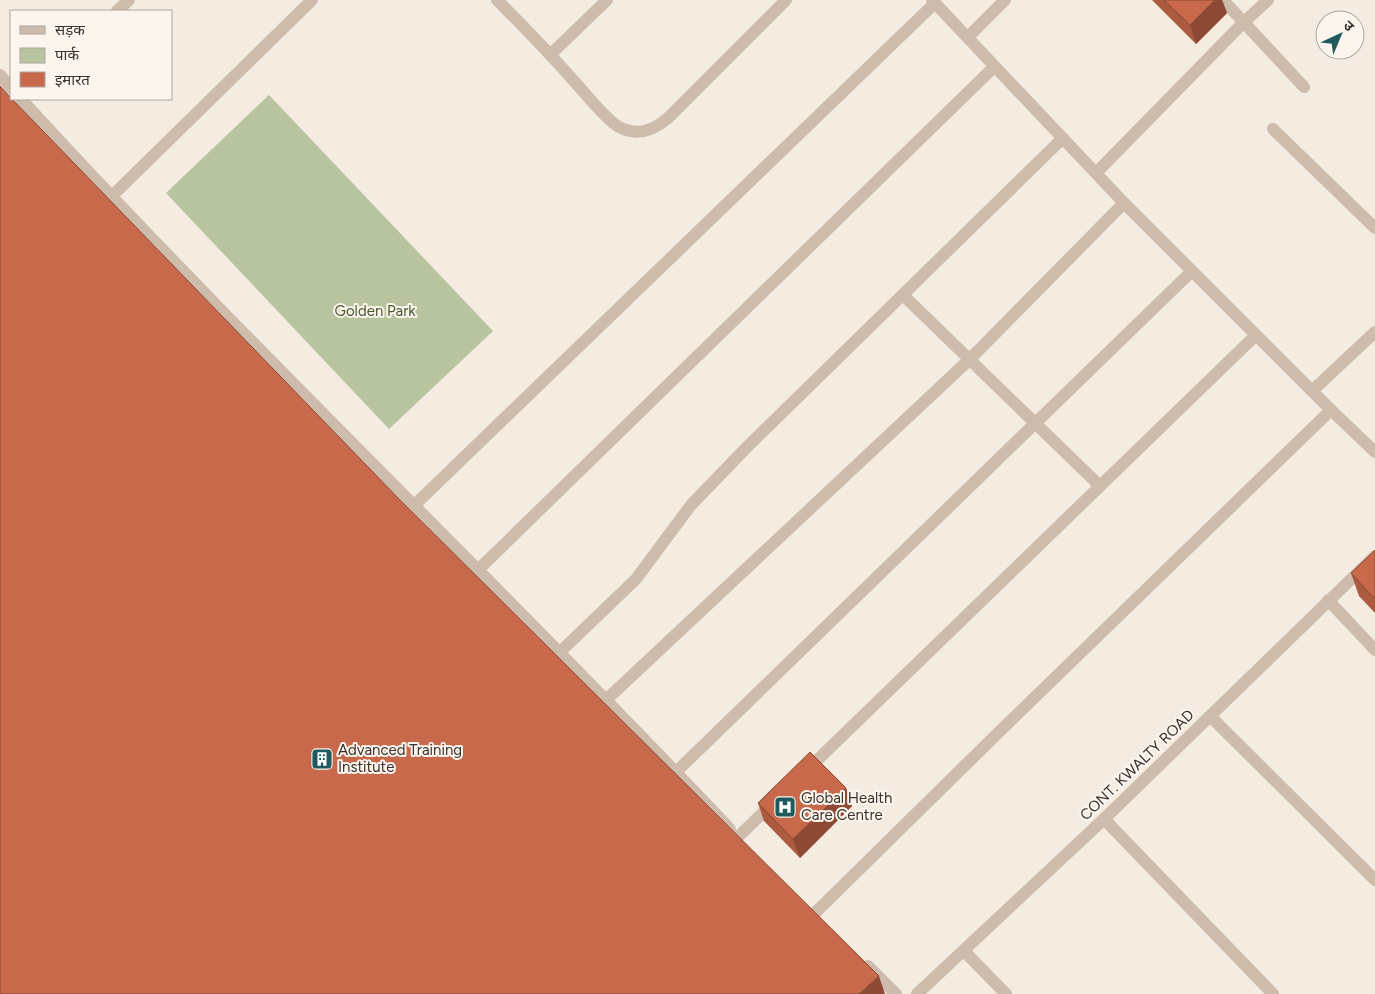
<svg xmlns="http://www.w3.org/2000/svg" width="1375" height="994" font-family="Figtree,'Noto Sans Devanagari',sans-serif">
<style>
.park{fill:#b8c4a0}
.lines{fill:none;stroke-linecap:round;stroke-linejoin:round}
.minor{stroke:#cdbbac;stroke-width:12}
.tertiary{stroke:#cdbbac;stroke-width:12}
.wall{fill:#ac5a40}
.shaded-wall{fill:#8c4a34}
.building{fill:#c8694b;stroke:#8c4a34}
.labels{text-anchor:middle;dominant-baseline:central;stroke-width:4;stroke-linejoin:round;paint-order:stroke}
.park-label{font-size:15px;fill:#4a5a2e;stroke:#fbf5ee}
.poi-label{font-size:15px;fill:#3b302b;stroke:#fbf5ee;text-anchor:start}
.street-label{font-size:15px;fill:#3b302b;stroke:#fbf5ee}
</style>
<rect width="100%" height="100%" fill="#f4ebe1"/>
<polygon class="park" points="269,95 493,331 389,429 166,193"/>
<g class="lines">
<g class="minor">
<path d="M 497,0 C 523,26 549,53 574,81 C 585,93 606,120 619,127 C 638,137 654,130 668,118 L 786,0"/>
<polyline points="1223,0 1304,87"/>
<polyline points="117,11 129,0"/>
<polyline points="968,37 1005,0"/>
<polyline points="551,54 607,0"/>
<polyline points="0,75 11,88"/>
<path d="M 21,99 C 250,349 497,582 730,829"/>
<polyline points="1273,129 1375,228"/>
<polyline points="1097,172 1243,23 1268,0"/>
<polyline points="111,197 312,0"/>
<polyline points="903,295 1100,486"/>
<polyline points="1312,391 1375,332"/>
<polyline points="399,520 935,3"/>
<polyline points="479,569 994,67"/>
<polyline points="1328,600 1375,650"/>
<polyline points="559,653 636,579 691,505 748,446 1063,138"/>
<polyline points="606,700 969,360 1124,203"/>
<polyline points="1211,717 1375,880"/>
<polyline points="806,771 1256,335"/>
<polyline points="676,772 1192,271"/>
<polyline points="1104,819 1273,994"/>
<polyline points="738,837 774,802"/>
<polyline points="815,913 999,732 1331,410"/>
<polyline points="964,951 1006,994"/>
<polyline points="868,966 896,994"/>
<polyline points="917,994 1104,819 1375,556"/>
</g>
<polyline class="tertiary" points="932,0 1124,203 1331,410 1375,452"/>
</g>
<g class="wall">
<polygon points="1152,0 1222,0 1227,13 1196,44"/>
<polygon points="1375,550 1375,613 1359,596 1351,573"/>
<polygon points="846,788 852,806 800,858 764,821 758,803"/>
</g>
<g class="shaded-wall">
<polygon points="1215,0 1222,0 1227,13 1196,44 1190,25"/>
<polygon points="846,788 852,806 800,858 793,839"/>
<polygon points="879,976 885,994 859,994"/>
</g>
<g class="building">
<polygon points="1164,0 1215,0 1190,25"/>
<polygon points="0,86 11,98 11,99 12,99 399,499 879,976 859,994 0,994"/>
<polygon points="1375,550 1375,599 1351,573"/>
<polygon points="810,752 846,788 793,839 758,803"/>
</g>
<defs>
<g id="building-square" transform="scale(1.125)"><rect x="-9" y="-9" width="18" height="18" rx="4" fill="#1f5a5e" stroke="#fbf5ee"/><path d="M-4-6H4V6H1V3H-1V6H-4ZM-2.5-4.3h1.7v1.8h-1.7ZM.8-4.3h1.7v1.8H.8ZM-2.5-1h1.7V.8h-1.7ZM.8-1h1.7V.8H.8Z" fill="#fff"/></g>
<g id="hospital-square" transform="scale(1.125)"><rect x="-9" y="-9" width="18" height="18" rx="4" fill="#1f5a5e" stroke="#fbf5ee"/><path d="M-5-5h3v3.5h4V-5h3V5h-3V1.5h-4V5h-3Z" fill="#fff"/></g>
</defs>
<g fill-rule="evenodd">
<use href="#building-square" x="322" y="759"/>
<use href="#hospital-square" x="785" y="807"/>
</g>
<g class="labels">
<g class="park-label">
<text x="375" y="311">Golden Park</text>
</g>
<g class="poi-label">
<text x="338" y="750">Advanced Training<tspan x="338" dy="17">Institute</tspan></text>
<text x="801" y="798">Global Health<tspan x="801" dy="17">Care Centre</tspan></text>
</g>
<g class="street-label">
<text transform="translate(1137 765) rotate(-44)">CONT. KWALTY ROAD</text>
</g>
</g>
<rect x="10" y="10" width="162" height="90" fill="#fbf5ee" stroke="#aea6a0"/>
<rect x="20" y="26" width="25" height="8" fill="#cdbbac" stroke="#aea6a0"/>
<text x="55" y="35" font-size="15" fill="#3b302b">सड़क</text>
<rect x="20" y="48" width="25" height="15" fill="#b8c4a0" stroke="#aea6a0"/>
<text x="55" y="60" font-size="15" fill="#3b302b">पार्क</text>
<rect x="20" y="72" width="25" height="15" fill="#c8694b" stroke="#aea6a0"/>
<text x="55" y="85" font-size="15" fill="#3b302b">इमारत</text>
<g transform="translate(1340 35) rotate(44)"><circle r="24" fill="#fbf5ee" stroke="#aea6a0"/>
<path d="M0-4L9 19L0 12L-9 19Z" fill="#1f5a5e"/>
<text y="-8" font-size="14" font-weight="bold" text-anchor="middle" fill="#3b302b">उ</text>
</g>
</svg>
